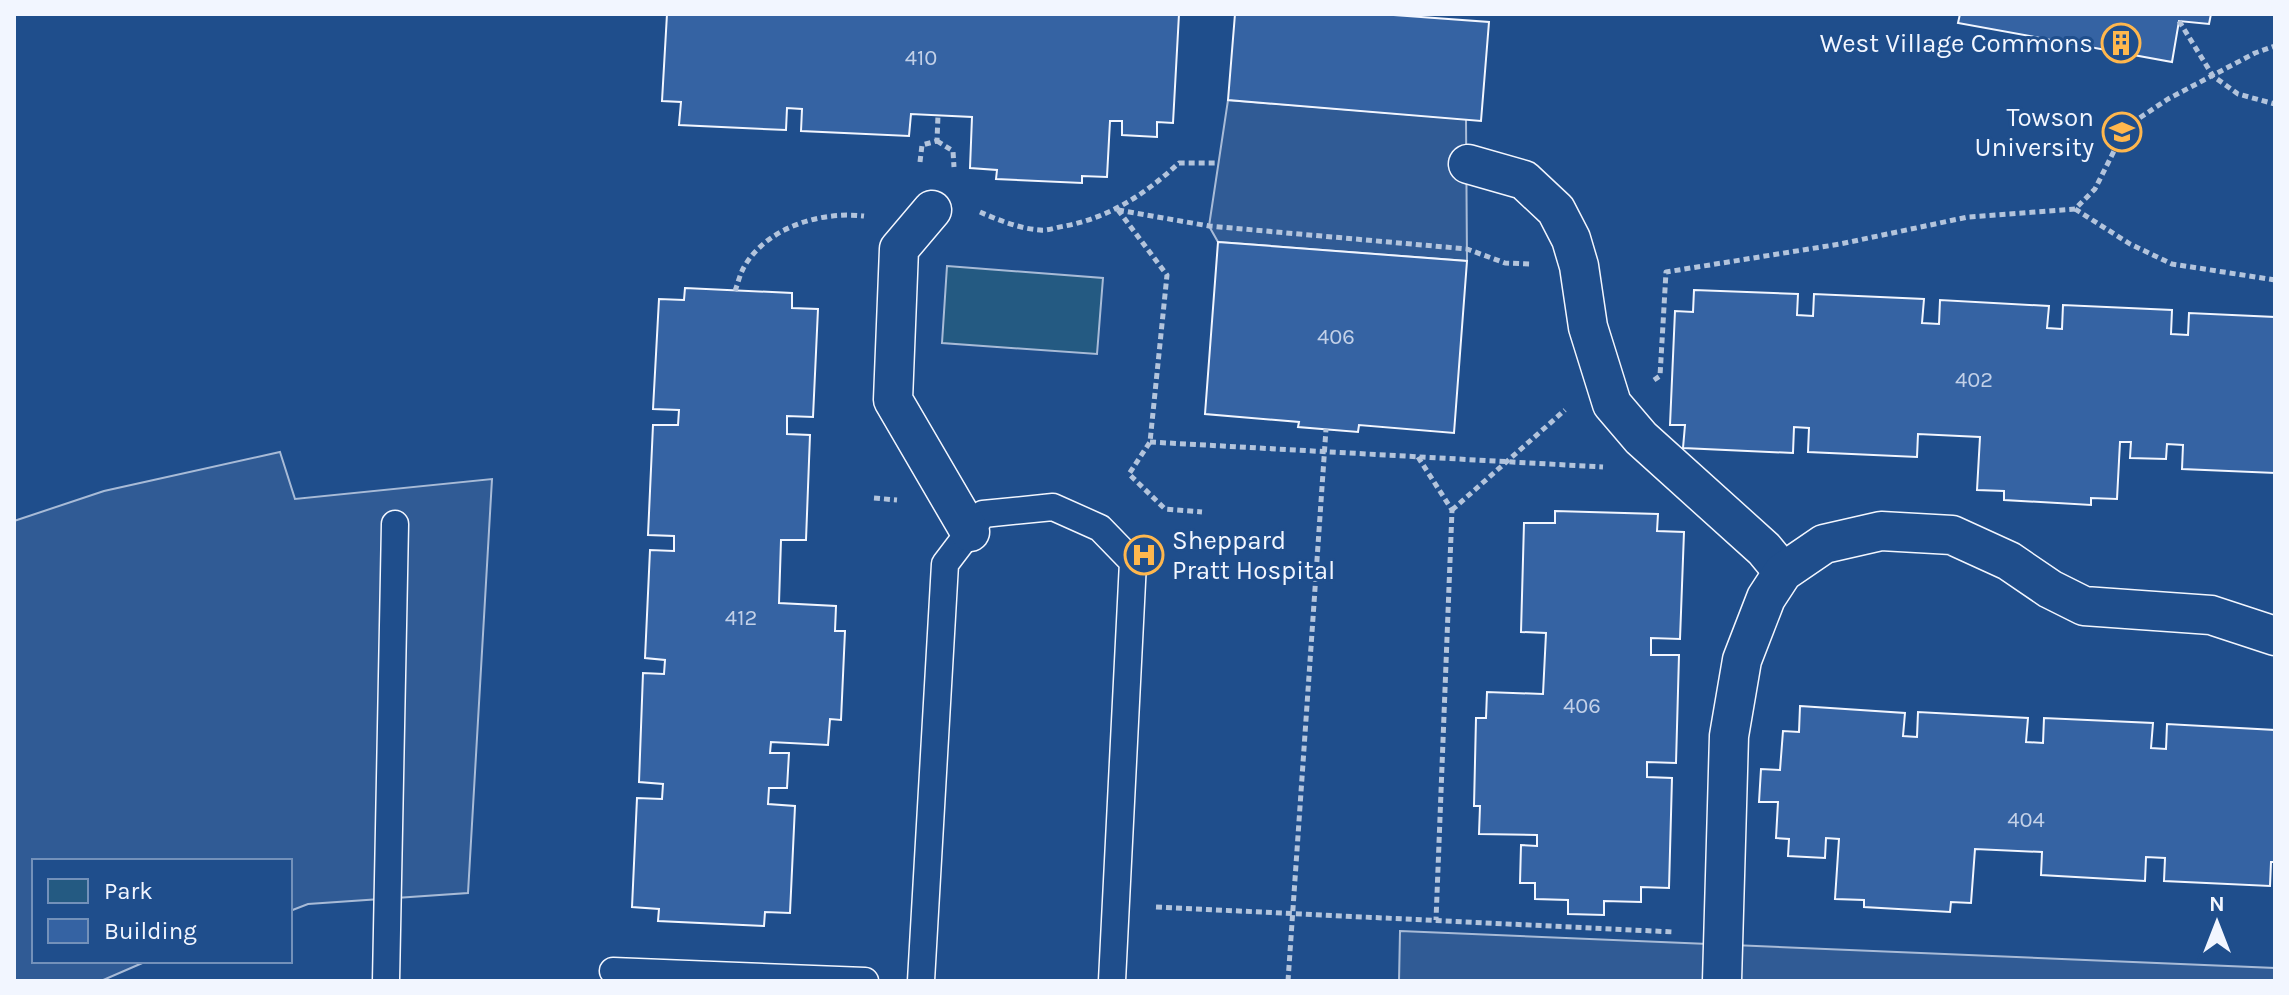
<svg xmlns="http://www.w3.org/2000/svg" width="2289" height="995" font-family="Karla,sans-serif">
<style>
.green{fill:#245a82;stroke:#a8bbd7;stroke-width:2}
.parking{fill:#305b95;stroke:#a8bbd7;stroke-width:2}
.building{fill:#3563a3;stroke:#f2f6ff;stroke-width:2}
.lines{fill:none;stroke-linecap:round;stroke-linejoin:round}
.service-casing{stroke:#f2f6ff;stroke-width:29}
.pedestrian-casing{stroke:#f2f6ff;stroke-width:41}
.path{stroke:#b3c4dc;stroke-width:5;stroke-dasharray:6 4;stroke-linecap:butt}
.service{stroke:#1f4e8c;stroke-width:26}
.pedestrian{stroke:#1f4e8c;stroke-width:38}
.labels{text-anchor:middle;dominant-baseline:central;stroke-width:6;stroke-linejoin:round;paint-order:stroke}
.number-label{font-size:22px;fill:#c3d1e8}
.poi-label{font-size:26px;fill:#f2f6ff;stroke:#1f4e8c;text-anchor:end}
</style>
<rect width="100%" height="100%" fill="#1f4e8c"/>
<polygon class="green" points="947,266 1103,278 1097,354 942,343"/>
<g class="parking">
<polygon points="1228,100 1466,119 1467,261 1218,242 1209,226"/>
<polygon points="280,452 295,499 492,479 468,893 308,904 290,911 290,861 34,861 34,961 147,961 101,981 14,981 14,521 104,491"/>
<polygon points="1400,931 2275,968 2275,981 1399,981"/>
</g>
<g class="building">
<polygon points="667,14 1179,14 1173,123 1157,122 1157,137 1122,135 1122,121 1110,121 1107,177 1082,176 1082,183 996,179 997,170 970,168 972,117 911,114 909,136 801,131 802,109 787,108 786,130 679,125 681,102 662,101"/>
<polygon points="1235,14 1380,14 1489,22 1481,121 1228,100"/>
<polygon points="1960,14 2211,14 2209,24 2179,21 2172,62 1958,23"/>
<polygon points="1218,242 1467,261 1454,433 1359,425 1358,432 1298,427 1299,422 1205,414"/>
<polygon points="685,288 792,293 792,308 818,309 813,417 787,416 787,434 810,435 806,540 781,540 779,603 836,606 835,631 845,631 841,720 830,719 828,745 771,742 770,753 789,753 787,788 769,788 768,804 795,806 790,913 765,912 764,926 658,921 659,909 632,907 637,798 662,799 663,784 639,782 643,673 664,674 665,660 645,658 650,550 674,551 674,536 648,535 653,425 678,425 679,410 653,409 659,299 684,300"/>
<polygon points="1694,290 1798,294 1797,315 1813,316 1814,294 1924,299 1922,323 1939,324 1940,300 2049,306 2047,328 2062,329 2063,305 2172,310 2171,334 2188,335 2189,313 2275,317 2275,473 2182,469 2183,445 2167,444 2166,459 2130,458 2131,442 2120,442 2117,499 2091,498 2091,505 2004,500 2004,491 1977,490 1980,437 1918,434 1917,457 1808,452 1809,428 1794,427 1793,453 1683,448 1685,425 1670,425 1675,311 1693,312"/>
<polygon points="1555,511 1658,514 1657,531 1684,532 1680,639 1651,638 1651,655 1679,655 1676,763 1647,762 1647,777 1672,778 1669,888 1641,887 1641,902 1604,901 1604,915 1568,914 1568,900 1535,899 1535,883 1520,883 1521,845 1537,846 1537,835 1479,834 1480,806 1474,806 1476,718 1486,718 1487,692 1543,694 1546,633 1521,632 1524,523 1555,523"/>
<polygon points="1800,706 1905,713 1903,736 1917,737 1918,712 2028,718 2026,742 2043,743 2044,718 2153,723 2151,748 2166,749 2167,724 2275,730 2275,862 2271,862 2270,886 2164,881 2165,858 2146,857 2145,881 2041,875 2042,852 1975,849 1971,903 1951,902 1950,912 1864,907 1864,900 1835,899 1839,839 1826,838 1825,858 1788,856 1789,839 1776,838 1778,802 1759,802 1761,769 1780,770 1783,731 1799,732"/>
</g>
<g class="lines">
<g class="service-casing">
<g id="service">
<polyline points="613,971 865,981"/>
<polyline points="386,981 395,524"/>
<polyline points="921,981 945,564 983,514 1053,507 1100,528 1133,562 1112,981"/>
</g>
</g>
<g class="pedestrian-casing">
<g id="pedestrian">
<polyline points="1468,164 1524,180 1556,210 1571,239 1579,266 1588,327 1612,404 1641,438 1764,549 1783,572"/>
<polyline points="932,210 899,249 893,400 970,532"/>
<polyline points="1722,981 1729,736 1742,660 1766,598 1783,572 1824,544 1881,531 1952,535 2009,561 2050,589 2084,606 2211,615 2275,636"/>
</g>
</g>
<g class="path">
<polyline points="2179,21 2213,76 2238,94 2275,104"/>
<polyline points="937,141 953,151 954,167"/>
<polyline points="920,162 922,145 937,141 938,115"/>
<polyline points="2075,209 2130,244 2172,264 2275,280"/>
<polyline points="1118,210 1209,226 1467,249 1505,263 1530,264"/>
<polyline points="1118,210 1167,275 1150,442 1129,474 1165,509 1202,512"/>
<path d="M 980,212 C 998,220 1021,229 1040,230 C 1048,231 1057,227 1065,226 C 1111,217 1145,194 1179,163 L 1217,163"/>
<path d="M 735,291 C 738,283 740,274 744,267 C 767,227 821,211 864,216"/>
<polyline points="1654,380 1660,376 1666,272 1840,244 1968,217 2075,209 2095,189 2126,127 2168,99 2255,53 2275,46"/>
<polyline points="1150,442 1603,467"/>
<polyline points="1418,457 1452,510 1436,920"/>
<polyline points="874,498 897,500"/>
<polyline points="1452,510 1565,410"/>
<polyline points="1156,907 1674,932"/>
<polyline points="1288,981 1326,429"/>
</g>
<use href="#service" class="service"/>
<use href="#pedestrian" class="pedestrian"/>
</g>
<defs>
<g id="building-ring" transform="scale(2)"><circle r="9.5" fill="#1f4e8c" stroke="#ffb74d" stroke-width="1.5"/><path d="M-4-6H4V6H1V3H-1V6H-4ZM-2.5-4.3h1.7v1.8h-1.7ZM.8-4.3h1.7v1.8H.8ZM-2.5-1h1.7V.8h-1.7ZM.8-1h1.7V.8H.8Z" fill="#ffb74d"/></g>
<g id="university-ring" transform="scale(2)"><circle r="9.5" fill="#1f4e8c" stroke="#ffb74d" stroke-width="1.5"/><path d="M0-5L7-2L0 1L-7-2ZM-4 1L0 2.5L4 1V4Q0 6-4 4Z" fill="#ffb74d"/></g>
<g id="hospital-ring" transform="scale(2)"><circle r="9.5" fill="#1f4e8c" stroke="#ffb74d" stroke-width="1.5"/><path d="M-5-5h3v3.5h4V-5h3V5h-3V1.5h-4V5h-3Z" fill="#ffb74d"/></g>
</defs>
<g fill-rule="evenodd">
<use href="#building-ring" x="2121" y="43"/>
<use href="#university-ring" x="2122" y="132"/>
<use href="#hospital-ring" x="1144" y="555"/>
</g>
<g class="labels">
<g class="number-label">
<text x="921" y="58">410</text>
<text x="1336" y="337">406</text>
<text x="1974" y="380">402</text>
<text x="741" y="618">412</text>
<text x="1582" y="706">406</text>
<text x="2026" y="820">404</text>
</g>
<g class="poi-label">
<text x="2093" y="43">West Village Commons</text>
<text x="2094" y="117">Towson<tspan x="2094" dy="30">University</tspan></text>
<text x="1172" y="540" text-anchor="start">Sheppard<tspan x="1172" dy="30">Pratt Hospital</tspan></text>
</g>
</g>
<rect width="2289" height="995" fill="none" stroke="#f2f6ff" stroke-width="32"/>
<rect x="32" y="859" width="260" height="104" fill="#1f4e8c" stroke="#7391ba" stroke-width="2"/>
<rect x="48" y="879" width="40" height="24" fill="#245a82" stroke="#7391ba" stroke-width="2"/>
<text x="104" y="899" font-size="24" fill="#f2f6ff">Park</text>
<rect x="48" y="919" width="40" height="24" fill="#3563a3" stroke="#7391ba" stroke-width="2"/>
<text x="104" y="939" font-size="24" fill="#f2f6ff">Building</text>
<g transform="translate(2217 923)" stroke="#1f4e8c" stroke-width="6" paint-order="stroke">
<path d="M0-6L14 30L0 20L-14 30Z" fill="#f2f6ff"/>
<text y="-12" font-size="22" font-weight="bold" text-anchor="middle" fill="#f2f6ff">N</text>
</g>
</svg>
